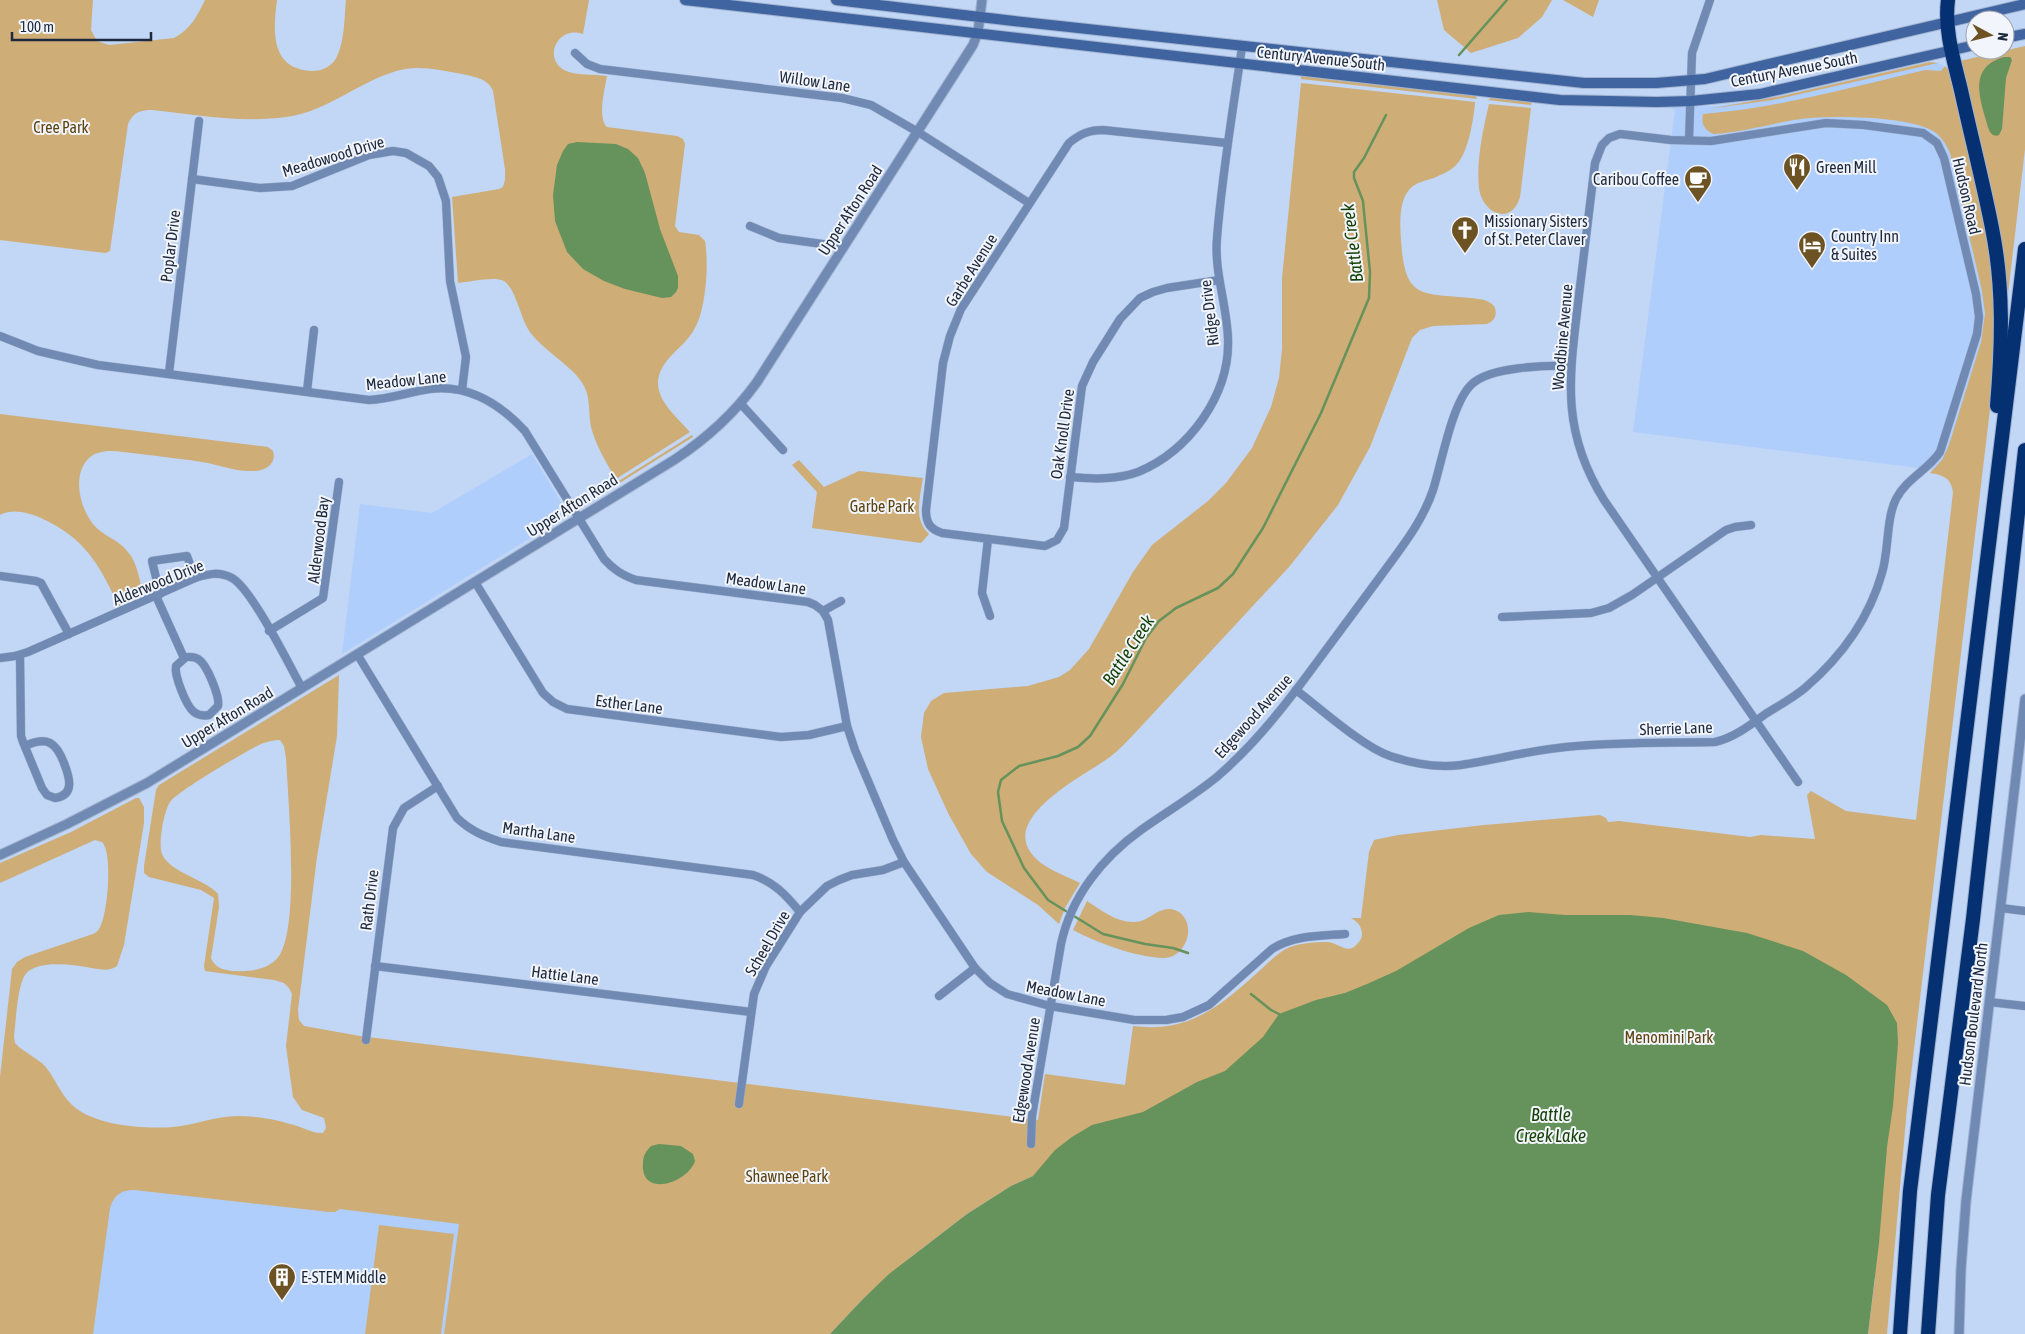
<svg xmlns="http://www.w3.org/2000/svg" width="2025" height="1334" font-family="'Asap Condensed',sans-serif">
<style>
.built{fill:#b0cefc}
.green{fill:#cead77;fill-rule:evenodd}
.water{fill:#66925b}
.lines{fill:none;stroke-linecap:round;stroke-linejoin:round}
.stream{stroke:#66925b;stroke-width:2.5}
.minor-casing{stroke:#a1b3d0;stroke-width:9}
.tertiary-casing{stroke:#a1b3d0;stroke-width:11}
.secondary-casing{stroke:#a1b3d0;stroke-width:12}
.motorway-casing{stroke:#a1b3d0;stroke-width:16}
.minor{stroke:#708ab3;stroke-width:8}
.tertiary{stroke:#708ab3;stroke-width:9}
.secondary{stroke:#3f64a0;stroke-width:10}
.motorway{stroke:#053173;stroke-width:14}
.labels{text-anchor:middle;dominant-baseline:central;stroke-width:4;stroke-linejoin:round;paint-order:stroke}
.street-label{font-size:16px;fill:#1d293d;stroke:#f2f5fb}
.park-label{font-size:16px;fill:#5d4310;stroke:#f2f5fb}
.poi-label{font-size:16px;fill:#1d293d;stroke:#f2f5fb;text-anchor:start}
.water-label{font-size:18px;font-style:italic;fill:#164207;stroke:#f2f5fb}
</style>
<rect width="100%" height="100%" fill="#c2d6f5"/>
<g class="built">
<polygon points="1930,62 1939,63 1947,68 1988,234 1982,476 1633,432 1675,110 1669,107 1715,106 1760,100"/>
<polygon points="532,454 565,509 563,518 342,654 360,504 432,513"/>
<polygon points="101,1178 462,1224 448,1334 80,1334"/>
</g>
<g class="green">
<path d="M 0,0 L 93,0 L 91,30 L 97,41 L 109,45 L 174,38 C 191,29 197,16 205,0 L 277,0 C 273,31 270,69 312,71 C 321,71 329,68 335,60 C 345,44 344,19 346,0 L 589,0 L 583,34 C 559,25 542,57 564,70 C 576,76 594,74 607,76 C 605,88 597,118 607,127 L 677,136 L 683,139 L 685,144 L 675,226 L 679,232 L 699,235 L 705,241 C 709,263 706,309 695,328 C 689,340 678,348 670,357 C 642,388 669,409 690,432 L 616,479 C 606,462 596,446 591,427 C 588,414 591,399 584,386 C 574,366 541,350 528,329 C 520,316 516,289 504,281 C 495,276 469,282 458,283 L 452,197 L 499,189 L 503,187 L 505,180 L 505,169 L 493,91 C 488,78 474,77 462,74 C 443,71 424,66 405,69 C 363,77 329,112 286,117 C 242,123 197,115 153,110 C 141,110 133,112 128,124 L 110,251 L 105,253 L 0,240 Z"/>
<polygon points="1437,0 1552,0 1542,17 1518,38 1471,53 1444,30"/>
<polygon points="1563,0 1599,0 1593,17"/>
<polygon points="2025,46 2025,149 2006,311 1960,61"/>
<polygon points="1930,62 1938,63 1773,100 1708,109 1782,96"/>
<path d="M 1945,66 L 1951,73 L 1988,234 L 1996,286 L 1993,384 L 1907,1108 L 1887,1334 L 1868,1334 L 1875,1278 L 1033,1176 L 1011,1186 L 967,1214 L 911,1257 L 861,1301 L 830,1334 L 444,1334 L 459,1224 L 340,1209 L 335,1212 L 329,1212 L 134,1190 C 121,1190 114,1195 110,1208 L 93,1334 L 0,1334 L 0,1077 L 12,969 L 17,962 L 25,957 L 90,935 C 94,934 97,932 99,929 C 108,916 113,852 102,842 L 95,840 L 0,883 L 0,863 L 71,832 L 136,798 L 139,798 L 144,807 L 144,823 L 124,945 L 117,966 C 109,972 100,969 91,968 C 75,965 36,959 25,975 C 17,988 16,1020 14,1036 L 15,1043 C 23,1052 36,1057 45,1066 C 55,1078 60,1093 71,1104 C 93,1126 144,1129 173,1127 C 195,1125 216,1116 237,1116 C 255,1116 273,1119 290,1124 C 301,1126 313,1134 323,1133 L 326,1128 L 324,1118 L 302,1110 L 293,1097 L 286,1046 L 292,994 L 289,988 L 284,983 L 274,980 L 205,971 L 204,966 L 214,898 L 201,890 L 149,877 L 144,873 L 144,866 L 156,790 L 159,785 L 339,675 L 337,736 L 317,857 L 298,1010 L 299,1020 L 304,1026 L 360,1036 L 1038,1120 L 1045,1074 L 1125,1085 L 1133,1026 C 1189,1033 1219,1007 1257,973 C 1267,964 1278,952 1290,947 C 1301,943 1316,942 1328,942 C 1339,943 1348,956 1358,943 C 1362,939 1363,934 1361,929 C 1360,924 1356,921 1351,918 L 1361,918 L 1369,852 L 1374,840 L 1398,835 L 1484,825 L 1600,815 L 1606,818 L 1608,822 L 1619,821 L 1750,837 L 1761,835 L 1815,839 L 1807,795 L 1811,791 L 1846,811 L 1916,820 L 1953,492 C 1951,478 1943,475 1930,473 L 1942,460 L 1949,445 L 1981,342 L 1985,314 L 1982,291 L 1950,153 C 1946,144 1940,134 1931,130 C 1905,116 1831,115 1801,119 C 1772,123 1744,132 1714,134 C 1704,131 1701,123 1703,114 C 1778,108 1852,87 1925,70 L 1941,71 ZM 280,740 L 284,746 L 286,758 C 288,798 300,926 279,956 C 270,969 251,972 237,971 C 227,971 215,969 211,958 L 219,907 L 218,894 C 207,880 169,872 162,854 C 158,844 164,811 170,802 C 176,792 248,750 261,744 C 267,742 273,740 280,740 Z"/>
<polygon points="1301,76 1475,95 1477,99 1301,79"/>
<path d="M 1301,83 L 1475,102 C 1474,118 1468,153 1457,164 C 1451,171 1442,174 1434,178 C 1427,180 1419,182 1413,186 C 1398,197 1400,224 1401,240 C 1405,299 1419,293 1470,298 C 1479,299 1488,299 1494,306 C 1498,314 1495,321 1487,324 L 1433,326 L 1420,330 L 1412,338 L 1370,447 L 1338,505 L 1289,567 L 1135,733 C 1127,741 1119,750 1110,757 C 1087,774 1003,815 1031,853 C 1042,868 1064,875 1080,883 L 1065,908 L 1059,924 L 1038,905 L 987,872 L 971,854 L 949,815 L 928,769 L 921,737 L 924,713 L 931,701 L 944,693 L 1028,686 L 1059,677 L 1070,670 L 1089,649 L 1133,572 L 1152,545 L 1208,501 L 1226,483 L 1252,448 L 1271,407 L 1279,378 L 1282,349 L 1282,279 Z"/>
<polygon points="1492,97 1532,102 1531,105 1488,100"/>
<path d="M 1489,104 L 1531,108 L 1520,197 C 1511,227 1482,213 1479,188 C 1476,161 1483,130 1489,104 Z"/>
<path d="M 0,414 L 268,447 L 273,451 C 277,464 265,471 253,471 C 238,472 222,466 208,463 C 186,459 163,457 140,454 C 130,453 120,451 110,451 C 103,451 94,453 89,458 C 70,476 81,515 99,530 C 111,540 120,540 131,556 C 138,567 140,582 143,595 L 119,606 C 98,563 86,539 41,518 C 29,513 13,508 0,515 Z"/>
<polygon points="692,435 693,437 618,484 617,482"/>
<path d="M 799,460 L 824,487 L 859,471 L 923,478 C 920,498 913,519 929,534 L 921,543 L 812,528 L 817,492 L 792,465 Z"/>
<path d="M 1087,901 C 1101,910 1117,923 1135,922 C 1150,922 1160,903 1177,911 C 1198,922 1187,958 1164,958 C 1135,957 1098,943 1073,930 Z"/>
<polygon points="379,1225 454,1234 441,1334 365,1334"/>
</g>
<g class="water">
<path d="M 2004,57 L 2010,57 L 2012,60 L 2006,78 L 2002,129 L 1999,135 C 1994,137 1991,134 1989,130 C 1981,101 1966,68 2004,57 Z"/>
<polygon points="577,142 616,144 628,149 638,158 645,173 660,229 678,276 678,288 676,292 671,297 662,298 625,289 604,281 583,269 567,252 555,221 553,195 557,165 563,151 568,144"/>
<polygon points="1528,912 1565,915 1630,915 1663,918 1747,933 1803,951 1846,975 1887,1005 1897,1023 1898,1043 1893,1106 1887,1147 1879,1243 1868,1334 830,1334 861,1301 889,1274 967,1214 1011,1186 1033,1176 1055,1150 1072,1137 1092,1125 1143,1112 1197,1082 1225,1071 1263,1037 1279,1014 1316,1000 1345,993 1367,984 1396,971 1469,928 1499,915"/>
<path d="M 659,1144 L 681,1146 L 693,1154 L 695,1161 C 687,1184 640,1198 643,1163 C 643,1156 646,1151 651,1146 Z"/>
</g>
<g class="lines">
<g class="stream">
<polyline points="1459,55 1507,0"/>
<polyline points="1188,953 1173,948 1145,944 1103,934 1048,900 1024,868 1002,821 998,792 1001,780 1019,766 1058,756 1078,747 1090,736 1123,684 1146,638 1159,621 1176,608 1218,588 1233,574 1263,528 1321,413 1369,298 1370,272 1364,212 1363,201 1354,178 1354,172 1364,158 1386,115"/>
<polyline points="1251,994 1271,1010 1279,1014"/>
</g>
<g class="minor-casing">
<g id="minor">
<polyline points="575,53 587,64 600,69 842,98 871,105 918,132 1029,203"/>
<polyline points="1689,140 1692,53 1710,0"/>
<polyline points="192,179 260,188 292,186 369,155 393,151 406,153 429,166 438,177 446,201 450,281 466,357 462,390"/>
<polyline points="750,226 779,238 844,247"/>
<path d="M 1219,280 L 1167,288 L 1153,292 L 1140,298 L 1120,319 L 1093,362 L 1082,386 L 1064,528 L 1057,540 L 1045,546 L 942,533 C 930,529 926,523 926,510 L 943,363 L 950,336 L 961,309 L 1069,143 C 1080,134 1089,130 1103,130 L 1227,143"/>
<path d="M 0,336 L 38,351 L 98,365 L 369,400 C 390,399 409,392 430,389 C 469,384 500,404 525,431 L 604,559 C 614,570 622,575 636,580 L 808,602 L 815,605 L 823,611 L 828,620 L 847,726 L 855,750 L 893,840 L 904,862 L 975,968 L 990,983 L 1007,994 L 1050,1006 L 1134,1020 L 1166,1020 L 1183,1017 L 1209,1005 L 1272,949 C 1294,935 1320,936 1345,934"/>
<polyline points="169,373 199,121"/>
<polyline points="307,391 314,330"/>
<polyline points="741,404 783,450"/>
<path d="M 1070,477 C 1092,479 1116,480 1138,472 C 1189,451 1230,395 1228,339 C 1227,305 1214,272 1217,238 C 1222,174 1233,110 1242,47"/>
<polyline points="988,539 982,593 990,616"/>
<polyline points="0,576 36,581 41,583 69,634"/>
<polyline points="475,582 543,693 553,702 567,709 781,737 809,735 847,726"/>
<polyline points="160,594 152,561 187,556 195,578"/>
<polyline points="156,596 184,658"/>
<polyline points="823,611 841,601"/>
<polyline points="1502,617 1591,613 1609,608 1632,595 1726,530 1735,527 1751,525"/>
<polyline points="269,631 323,598 339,482"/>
<path d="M 357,654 L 457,818 C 471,831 483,836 501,842 L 753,875 C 774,882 786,895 800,912"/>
<path d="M 20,655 L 21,736 L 23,742 L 42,788 L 47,795 L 55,798 C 76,795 69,776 64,763 C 56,742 47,736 25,746"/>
<path d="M 186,657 C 190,657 194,656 198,659 C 207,664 220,697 218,706 L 209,715 C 204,716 199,716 194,712 C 186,706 174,675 176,666 Z"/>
<path d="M 0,658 L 15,656 L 28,652 L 195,578 C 208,574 219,571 232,578 C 252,589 289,665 302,688"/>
<path d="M 1296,690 C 1320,708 1363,747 1390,756 C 1411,763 1438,768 1461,765 C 1496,760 1531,750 1566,747 C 1615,742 1665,743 1715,742 C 1733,738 1749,726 1764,715 C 1778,706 1793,698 1805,688 C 1841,657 1869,619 1882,573 C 1889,550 1886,519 1896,499 C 1906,479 1928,470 1940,452 L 1977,334 L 1979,317 L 1976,294 L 1944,158 L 1937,143 L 1923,133 L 1864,125 L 1826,123 L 1711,141 L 1671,140 L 1620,134 L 1609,138 L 1602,145 L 1595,163 C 1590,207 1584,251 1579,295 C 1570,374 1559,428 1604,500 L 1798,782"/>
<polyline points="2001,908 2025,911"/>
<polyline points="375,966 751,1012"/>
<polyline points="939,996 975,968"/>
<polyline points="1989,1002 2025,1006"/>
<polyline points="366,1040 393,828 404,808 438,786"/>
<polyline points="739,1104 754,994 766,966 800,912 827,886 839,880 852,875 883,870 904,862"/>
<path d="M 1031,1144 L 1032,1116 L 1061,944 C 1071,897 1102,858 1141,830 C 1166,812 1194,796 1218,776 C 1256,743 1287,703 1317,662 C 1338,634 1359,605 1380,577 C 1400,549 1422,523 1433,490 C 1442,462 1452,402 1472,384 C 1490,367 1546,365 1571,366"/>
</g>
</g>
<g class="tertiary-casing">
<g id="tertiary">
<path d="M 0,855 L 67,824 L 147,783 L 674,460 C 706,439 734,414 757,382 L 973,45 L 978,32 L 982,0"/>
<polyline points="1959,1334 1961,1269 1966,1201 2025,699"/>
</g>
</g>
<g class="secondary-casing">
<g id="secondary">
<polyline points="685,0 1560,100 1657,102 1691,101 1760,94 1975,45"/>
<polyline points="836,0 1014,21 1584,83 1656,83 1705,79 2025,4"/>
<polyline points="2005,38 2025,34"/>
</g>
</g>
<g class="motorway-casing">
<g id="motorway">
<path d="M 1948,0 C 1944,30 1954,61 1961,90 C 1971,136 1983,182 1992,228 C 2004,287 2002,346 1997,406"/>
<polyline points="1900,1334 1910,1191 2025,249"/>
<polyline points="1928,1334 1938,1195 1973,919 2025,450"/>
</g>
</g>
<use href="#minor" class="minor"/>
<use href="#tertiary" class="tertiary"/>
<use href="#secondary" class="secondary"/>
<use href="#motorway" class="motorway"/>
</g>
<defs>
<g id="restaurant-pin" transform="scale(1.4375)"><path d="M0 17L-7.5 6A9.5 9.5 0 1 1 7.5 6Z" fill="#6d5324" stroke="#f2f5fb"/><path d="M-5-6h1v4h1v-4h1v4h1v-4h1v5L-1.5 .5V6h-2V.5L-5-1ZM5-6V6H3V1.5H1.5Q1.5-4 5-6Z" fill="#fff"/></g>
<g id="cafe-pin" transform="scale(1.4375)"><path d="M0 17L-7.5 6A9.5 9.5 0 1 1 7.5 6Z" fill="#6d5324" stroke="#f2f5fb"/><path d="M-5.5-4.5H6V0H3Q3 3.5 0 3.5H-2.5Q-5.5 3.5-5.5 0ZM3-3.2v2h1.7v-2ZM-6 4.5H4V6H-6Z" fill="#fff"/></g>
<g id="church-pin" transform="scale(1.4375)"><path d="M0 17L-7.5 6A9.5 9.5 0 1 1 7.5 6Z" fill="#6d5324" stroke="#f2f5fb"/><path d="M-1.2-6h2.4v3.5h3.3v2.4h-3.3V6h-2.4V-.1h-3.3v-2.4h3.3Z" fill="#fff"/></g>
<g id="hotel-pin" transform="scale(1.4375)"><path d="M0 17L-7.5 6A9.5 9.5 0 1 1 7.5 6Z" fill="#6d5324" stroke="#f2f5fb"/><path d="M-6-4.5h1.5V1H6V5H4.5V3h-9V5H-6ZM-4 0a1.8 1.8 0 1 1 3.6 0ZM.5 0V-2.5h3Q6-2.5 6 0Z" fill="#fff"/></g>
<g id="building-pin" transform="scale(1.4375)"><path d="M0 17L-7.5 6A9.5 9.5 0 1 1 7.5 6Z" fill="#6d5324" stroke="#f2f5fb"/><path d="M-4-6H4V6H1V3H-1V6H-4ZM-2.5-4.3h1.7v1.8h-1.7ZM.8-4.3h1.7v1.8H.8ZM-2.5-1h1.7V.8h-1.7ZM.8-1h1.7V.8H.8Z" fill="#fff"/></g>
</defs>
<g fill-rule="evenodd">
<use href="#restaurant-pin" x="1797" y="167"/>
<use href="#cafe-pin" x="1698" y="179"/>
<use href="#church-pin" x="1465" y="230"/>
<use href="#hotel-pin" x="1812" y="245"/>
<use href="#building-pin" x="282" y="1277"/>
</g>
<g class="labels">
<g class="street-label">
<text transform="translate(1321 58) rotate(6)">Century Avenue South</text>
<text transform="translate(1794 69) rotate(-11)">Century Avenue South</text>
<text transform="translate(815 81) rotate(8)">Willow Lane</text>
<text transform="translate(333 156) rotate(-17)">Meadowood Drive</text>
<text transform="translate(1967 196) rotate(77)">Hudson Road</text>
<text transform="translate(850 210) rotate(-57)">Upper Afton Road</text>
<text transform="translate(170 246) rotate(-83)">Poplar Drive</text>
<text transform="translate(971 270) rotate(-58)">Garbe Avenue</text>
<text transform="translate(1209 313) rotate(-97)">Ridge Drive</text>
<text transform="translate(1562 337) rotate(-85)">Woodbine Avenue</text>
<text transform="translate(406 380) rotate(-6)">Meadow Lane</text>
<text transform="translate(1062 434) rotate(-82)">Oak Knoll Drive</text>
<text transform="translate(572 505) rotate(-32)">Upper Afton Road</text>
<text transform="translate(318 540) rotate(-83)">Alderwood Bay</text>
<text transform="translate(158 582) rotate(-22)">Alderwood Drive</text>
<text transform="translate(766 583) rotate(8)">Meadow Lane</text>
<text transform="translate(629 704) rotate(7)">Esther Lane</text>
<text transform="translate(1253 716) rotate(-48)">Edgewood Avenue</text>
<text transform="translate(227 717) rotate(-31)">Upper Afton Road</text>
<text transform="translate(1676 728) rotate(-2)">Sherrie Lane</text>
<text transform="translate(539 832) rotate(8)">Martha Lane</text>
<text transform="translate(369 900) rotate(-83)">Rath Drive</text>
<text transform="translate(767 943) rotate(-60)">Scheel Drive</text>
<text transform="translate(565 975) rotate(7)">Hattie Lane</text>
<text transform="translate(1066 993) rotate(11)">Meadow Lane</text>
<text transform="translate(1973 1014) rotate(-83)">Hudson Boulevard North</text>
<text transform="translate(1026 1070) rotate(-81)">Edgewood Avenue</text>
</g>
<g class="park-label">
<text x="61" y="127">Cree Park</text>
<text x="882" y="506">Garbe Park</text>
<text x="1669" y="1037">Menomini Park</text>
<text x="787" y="1176">Shawnee Park</text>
</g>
<g class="poi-label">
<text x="1816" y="167">Green Mill</text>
<text x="1679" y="179" text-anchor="end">Caribou Coffee</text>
<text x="1484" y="221">Missionary Sisters<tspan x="1484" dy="18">of St. Peter Claver</tspan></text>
<text x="1831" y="236">Country Inn<tspan x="1831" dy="18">&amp; Suites</tspan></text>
<text x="301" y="1277">E-STEM Middle</text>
</g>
<g class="water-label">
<text transform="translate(1352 243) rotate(-97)">Battle Creek</text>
<text transform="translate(1128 650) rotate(-57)">Battle Creek</text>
<text x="1551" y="1114">Battle<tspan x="1551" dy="21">Creek Lake</tspan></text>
</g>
</g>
<g transform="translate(1990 35) rotate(97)"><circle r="24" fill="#f2f5fb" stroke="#9da3af"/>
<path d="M0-4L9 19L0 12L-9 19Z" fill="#6d5324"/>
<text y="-8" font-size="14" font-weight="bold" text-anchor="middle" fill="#1d293d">N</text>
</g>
<path d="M12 32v8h139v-8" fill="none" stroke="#1d293d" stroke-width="2.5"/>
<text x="20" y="32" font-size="15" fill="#1d293d" stroke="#f2f5fb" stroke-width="4" paint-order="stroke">100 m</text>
</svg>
